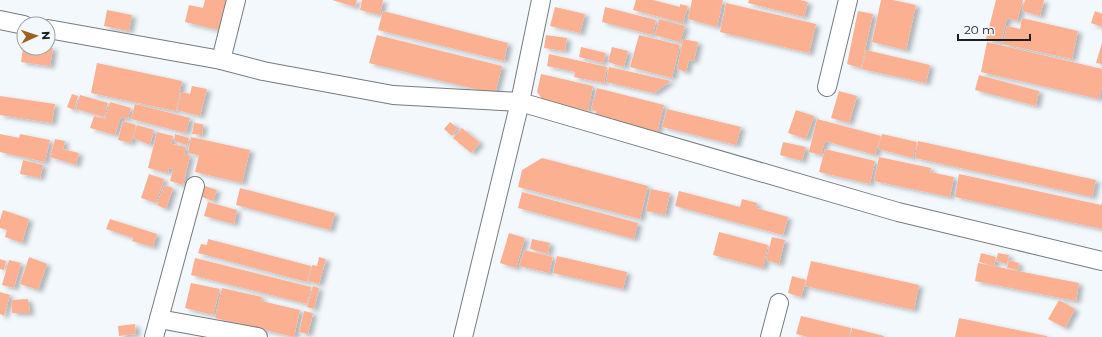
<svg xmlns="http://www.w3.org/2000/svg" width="1102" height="337" font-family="Montserrat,sans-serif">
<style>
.building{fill:#fcb092;filter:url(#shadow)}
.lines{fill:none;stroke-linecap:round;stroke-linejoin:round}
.minor-casing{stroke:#767b7f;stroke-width:20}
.minor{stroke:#fff;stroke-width:18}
</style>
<defs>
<filter id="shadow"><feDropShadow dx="4.5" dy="2.5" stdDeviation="2" flood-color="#0004"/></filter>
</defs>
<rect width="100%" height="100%" fill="#f3f8fd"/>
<g class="building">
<polygon points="205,0 226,0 218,30 185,22 189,5 203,8"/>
<polygon points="332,0 357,0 355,7"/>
<polygon points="362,0 383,0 380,15 360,10"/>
<polygon points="636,0 653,0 680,7 680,4 688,6 683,23 633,10"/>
<polygon points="692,0 723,0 717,27 688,19"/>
<polygon points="749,0 800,0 808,2 804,17 748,3"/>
<polygon points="881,0 893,0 916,5 906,50 872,42"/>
<polygon points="996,0 1023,0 1017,21 1007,18 1001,43 986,39"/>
<polygon points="1025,0 1044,0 1040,16 1022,11"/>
<polygon points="726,3 816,24 809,53 720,32"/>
<polygon points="555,7 585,14 580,33 550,26"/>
<polygon points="605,7 656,20 653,35 602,22"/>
<polygon points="107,10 132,15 129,31 104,26"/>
<polygon points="383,11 508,43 504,61 378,30"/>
<polygon points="858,11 873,14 861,68 847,64"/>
<polygon points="1095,11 1102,14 1102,27 1091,23"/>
<polygon points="1022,18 1078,31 1072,59 1003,44 1007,26 1020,29"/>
<polygon points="659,19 685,26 680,42 655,35"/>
<polygon points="377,35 502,66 495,94 369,63"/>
<polygon points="546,35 567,38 565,51 544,48"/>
<polygon points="639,35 680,45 672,78 630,67"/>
<polygon points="683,39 698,42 694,61 689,60 686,72 677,69"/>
<polygon points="987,42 1102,69 1102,87 1099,99 981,72"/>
<polygon points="1102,43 1102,64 1096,63"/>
<polygon points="48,47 53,48 50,66 21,62 23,48"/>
<polygon points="581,47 606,53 603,63 579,57"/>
<polygon points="612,47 628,51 624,67 608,62"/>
<polygon points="866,50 930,65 926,83 862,69"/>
<polygon points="549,54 607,67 604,83 574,77 575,72 547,66"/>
<polygon points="97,63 182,81 176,111 91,93"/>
<polygon points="609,67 671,81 654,93 606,82"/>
<polygon points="541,74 593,86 588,111 543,100 537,92"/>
<polygon points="979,75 1039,91 1036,106 975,90"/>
<polygon points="192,86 207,89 200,116 177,110 181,92 190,94"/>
<polygon points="597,88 664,105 657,133 595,118 596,111 591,110"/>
<polygon points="839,91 857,96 849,123 831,118"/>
<polygon points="72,94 78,96 74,110 67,107"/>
<polygon points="80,95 108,103 104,117 76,109"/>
<polygon points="0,96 55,104 52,123 0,115"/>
<polygon points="110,102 131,108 128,119 121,117 115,135 90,128 94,116 105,119"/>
<polygon points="135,104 190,118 186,133 131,119"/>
<polygon points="667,109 741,127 736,145 662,127"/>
<polygon points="796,110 814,116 806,139 788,133"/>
<polygon points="817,119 881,136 875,155 825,141 821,155 809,152"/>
<polygon points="123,121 136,125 131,143 118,140"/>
<polygon points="450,122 458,128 452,136 444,129"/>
<polygon points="194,123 203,124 202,135 192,134"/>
<polygon points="137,125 154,130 150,145 133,138"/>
<polygon points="462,128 480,143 471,153 453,138"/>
<polygon points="157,132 173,136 171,144 186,147 184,154 190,156 183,185 170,181 173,169 169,168 168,173 148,168"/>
<polygon points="0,134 19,138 20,134 50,140 45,162 0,152"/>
<polygon points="175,134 189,138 187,145 174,141"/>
<polygon points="882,134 917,142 913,158 878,149"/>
<polygon points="191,137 250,150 242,183 195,172 199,155 188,153"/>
<polygon points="55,139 65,141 63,149 79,153 76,165 50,157"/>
<polygon points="918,141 1096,180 1092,197 915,158"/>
<polygon points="783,142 806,147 802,161 780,155"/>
<polygon points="825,149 875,161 870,184 819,172"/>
<polygon points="879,157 931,168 930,172 954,177 950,197 874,181"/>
<polygon points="542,158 648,186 640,219 518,187 522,170"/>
<polygon points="23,160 43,165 40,178 20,174"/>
<polygon points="149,174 164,179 156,203 141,198"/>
<polygon points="959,174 1101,205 1102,202 1102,229 955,197"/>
<polygon points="164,185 173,188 166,209 157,205"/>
<polygon points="205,186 217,190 213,201 202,197"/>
<polygon points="240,188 335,213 330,230 236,205"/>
<polygon points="651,189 670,193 665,215 646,211"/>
<polygon points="679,191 740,207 742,199 757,203 756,208 788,217 783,235 675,206"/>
<polygon points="522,192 638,223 634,239 518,208"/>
<polygon points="208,202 237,210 234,224 204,216"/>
<polygon points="3,210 29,219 22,243 5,237 7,230 0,228 0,220"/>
<polygon points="110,219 157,234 153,247 132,241 136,231 133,238 106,229"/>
<polygon points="719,232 768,245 763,268 713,255"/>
<polygon points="509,233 525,238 516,268 500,263"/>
<polygon points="772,237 785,240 779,264 766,260"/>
<polygon points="208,239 311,266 307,282 198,253 201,244 207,245"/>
<polygon points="532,239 550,243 548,254 530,249"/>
<polygon points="524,250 553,257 549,273 519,266"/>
<polygon points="981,253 996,257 994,266 979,262"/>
<polygon points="998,253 1009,255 1007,264 996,261"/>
<polygon points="557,256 627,272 623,289 553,273"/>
<polygon points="29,257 47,264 38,290 20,284"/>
<polygon points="319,257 326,259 319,284 308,281 312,265 317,266"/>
<polygon points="195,258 311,287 307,304 191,275"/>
<polygon points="0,259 6,261 4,270 0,269"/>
<polygon points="9,260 21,263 14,288 2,285"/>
<polygon points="1009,260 1019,263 1018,270 1007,268"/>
<polygon points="811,261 919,285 914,310 805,286"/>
<polygon points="978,263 1079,283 1076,301 975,281"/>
<polygon points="792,276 806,280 801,297 788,293"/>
<polygon points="191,283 220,289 213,315 185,308"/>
<polygon points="313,286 319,288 314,309 307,307"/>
<polygon points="222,288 262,297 261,301 300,310 294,337 215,318"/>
<polygon points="0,292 10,295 4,316 0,314"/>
<polygon points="28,299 30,313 12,313 11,300"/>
<polygon points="1059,300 1075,309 1065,328 1048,319"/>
<polygon points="304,311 313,313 308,334 299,332"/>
<polygon points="801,316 851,328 849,337 808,337 796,334"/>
<polygon points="959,318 1047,336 1047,337 955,337"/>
<polygon points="135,324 136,334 119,336 118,326"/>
<polygon points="852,328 884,336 884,337 850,337"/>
</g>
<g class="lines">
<g class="minor-casing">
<g id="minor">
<polyline points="236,0 221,60 263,71 393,95 520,102 898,212 1102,261"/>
<polyline points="0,20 24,25"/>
<polyline points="48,29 221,60"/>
<polyline points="827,87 848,0"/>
<polyline points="159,319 258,337"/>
<polyline points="154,337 195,186"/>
<polyline points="463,337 520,102 541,0"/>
<polyline points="770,337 779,303"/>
</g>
</g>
<use href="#minor" class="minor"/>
</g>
<g transform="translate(36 36) rotate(87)"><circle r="19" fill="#f3f8fd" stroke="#9da1a5"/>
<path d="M0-3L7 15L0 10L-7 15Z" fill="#9b631f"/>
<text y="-6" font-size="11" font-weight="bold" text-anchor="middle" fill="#1c1e20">N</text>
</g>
<path d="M958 34v6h72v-6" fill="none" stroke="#1c1e20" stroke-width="2"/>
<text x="964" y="34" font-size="12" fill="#1c1e20" stroke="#f3f8fd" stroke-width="3" paint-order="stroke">20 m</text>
</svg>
